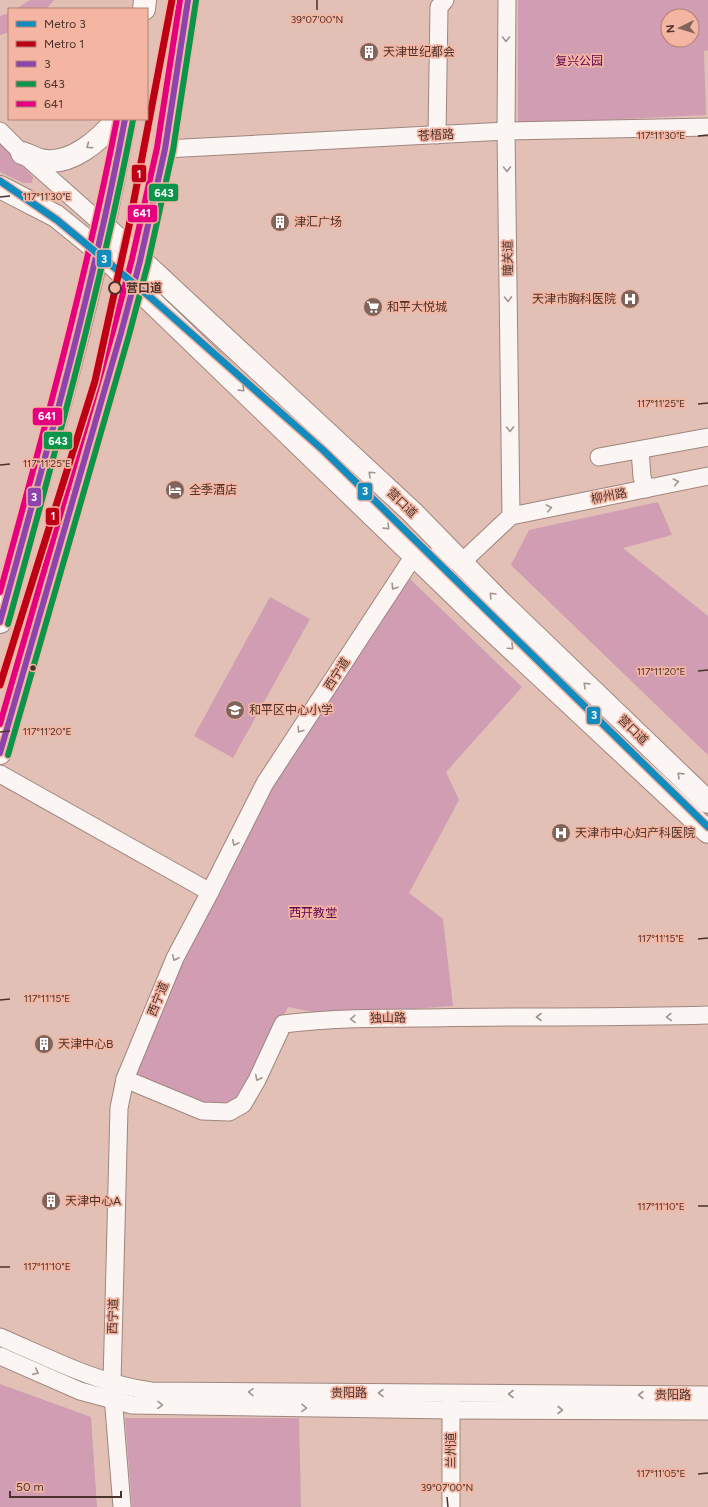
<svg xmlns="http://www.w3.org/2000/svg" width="708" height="1507" font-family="Figtree,'Noto Sans SC',sans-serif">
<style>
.green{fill:#d09db3;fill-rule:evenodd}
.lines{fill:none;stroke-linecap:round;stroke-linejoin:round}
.minor-casing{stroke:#9f867e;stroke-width:19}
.major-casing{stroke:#9f867e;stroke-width:24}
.minor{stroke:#fbf6f4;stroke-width:17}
.major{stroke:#fbf6f4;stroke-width:22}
.bus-1-casing{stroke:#f4b6a3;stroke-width:9}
.bus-2-casing{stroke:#f4b6a3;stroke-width:9}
.bus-3-casing{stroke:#f4b6a3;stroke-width:9}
.bus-1{stroke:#8e44ad;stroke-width:6}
.bus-2{stroke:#0b954b;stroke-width:6}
.bus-3{stroke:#e5007d;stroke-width:6}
.metro-1-casing{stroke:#f4b6a3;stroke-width:10}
.metro-2-casing{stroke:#f4b6a3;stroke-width:10}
.metro-1{stroke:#128bbe;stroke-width:7}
.metro-2{stroke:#bd0016;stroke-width:7}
.oneway{stroke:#a39490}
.ticks{fill:none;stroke:#4b322b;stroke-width:1.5}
.stop-dot{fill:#f4b6a3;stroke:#4b322b;stroke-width:2}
.bus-dot{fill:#4b322b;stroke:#f4b6a3;stroke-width:1.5}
.labels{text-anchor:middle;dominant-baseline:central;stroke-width:3.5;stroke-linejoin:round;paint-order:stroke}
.poi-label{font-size:12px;fill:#4b322b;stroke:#f4b6a3;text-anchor:start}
.park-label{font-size:12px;fill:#5d044e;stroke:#f4b6a3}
.street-label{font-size:12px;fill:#4b322b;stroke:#f4b6a3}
.stop-label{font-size:12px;font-weight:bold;fill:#4b322b;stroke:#f4b6a3;text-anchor:start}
.ticks-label{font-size:10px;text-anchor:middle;fill:#4b322b;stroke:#f4b6a3;stroke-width:3.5;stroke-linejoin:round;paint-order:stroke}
.line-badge{stroke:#f4b6a3;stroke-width:1.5}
.badge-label{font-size:11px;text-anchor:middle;font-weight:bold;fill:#fff}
</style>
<rect width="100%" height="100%" fill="#e2c0b5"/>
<g class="green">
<polygon points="30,0 54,0 46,9 16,9"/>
<path d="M 518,0 L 708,0 L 708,50 L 704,51 L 706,115 L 518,124 ZM 668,16 L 692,16 L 692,40 L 668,40 Z"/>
<polygon points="9,13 9,32 0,35 0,16"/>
<polygon points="0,143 33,177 32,183 23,183 0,172"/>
<polygon points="658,502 672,535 623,548 708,616 708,755 511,565 529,530"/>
<polygon points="410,579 522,687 446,772 459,800 409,893 443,919 453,1006 328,1015 288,1007 239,1102 201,1108 131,1077 161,1006 269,787"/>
<polygon points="270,597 310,619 233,758 194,736"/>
<polygon points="0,1384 91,1417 97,1507 0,1507"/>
<polygon points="125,1418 299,1418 301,1507 132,1507"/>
</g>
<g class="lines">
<g class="minor-casing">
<g id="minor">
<polyline points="507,0 506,131 511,516"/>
<polyline points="0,131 22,153 104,226"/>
<polyline points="437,135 439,7 445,0"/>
<polyline points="165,149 506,131 708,127"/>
<polyline points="640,450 642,477 646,489"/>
<polyline points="599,457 708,437"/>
<polyline points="511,516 708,476"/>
<polyline points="0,774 210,892"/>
<path d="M 125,1079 L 202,1111 L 229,1112 L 243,1104 L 257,1080 L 283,1024 C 331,1018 378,1018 426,1018 C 520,1016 614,1018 708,1015"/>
<path d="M 0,1337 C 49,1358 98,1384 151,1391 L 708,1395"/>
<polyline points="0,1356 80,1391 132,1405 451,1410 708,1411"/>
<polyline points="122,1507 112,1383 119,1108 125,1079 175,958 210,892 265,783 415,554 461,563 511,516"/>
<polyline points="451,1507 451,1399"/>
</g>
</g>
<g class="major-casing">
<g id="major">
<polyline points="144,9 145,0"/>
<path d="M 22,153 C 28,155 34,158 40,160 C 70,167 100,140 117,119"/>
<polyline points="0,187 56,216 98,250 479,618 708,832"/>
<polyline points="104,226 412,512 498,600 708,802"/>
<path d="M 0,622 C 46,455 95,289 125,119"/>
<polyline points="0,753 121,333 140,261 165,149 188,0"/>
</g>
</g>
<use href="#minor" class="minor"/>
<use href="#major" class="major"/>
<g class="bus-1-casing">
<g id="bus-1">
<path d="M 0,622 C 46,455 93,289 125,119"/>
<polyline points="0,753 121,333 140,261 165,149 188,0"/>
</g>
</g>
<g class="bus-2-casing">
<g id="bus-2">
<path d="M 8,624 C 54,457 100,291 133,120"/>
<polyline points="8,755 129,335 148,263 173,150 196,1"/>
</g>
</g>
<g class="bus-3-casing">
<g id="bus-3">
<path d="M 0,592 C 43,435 86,279 117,119"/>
<polyline points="0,724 113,331 132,259 157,148 180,0"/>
</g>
</g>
<use href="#bus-1" class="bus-1"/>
<use href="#bus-2" class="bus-2"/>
<use href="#bus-3" class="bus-3"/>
<g class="metro-1-casing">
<polyline id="metro-1" points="0,181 57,220 150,297 323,450 708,827"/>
</g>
<g class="metro-2-casing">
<polyline id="metro-2" points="0,685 95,381 129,226 172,0"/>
</g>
<use href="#metro-1" class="metro-1"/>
<use href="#metro-2" class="metro-2"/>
</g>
<defs><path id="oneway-chevron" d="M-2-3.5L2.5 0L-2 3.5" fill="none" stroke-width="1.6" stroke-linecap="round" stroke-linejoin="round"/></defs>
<g class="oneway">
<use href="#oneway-chevron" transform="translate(506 39) rotate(90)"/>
<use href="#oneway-chevron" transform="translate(89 146) rotate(144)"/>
<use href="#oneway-chevron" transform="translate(507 169) rotate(89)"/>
<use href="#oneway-chevron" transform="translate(508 299) rotate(89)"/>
<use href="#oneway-chevron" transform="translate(242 389) rotate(44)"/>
<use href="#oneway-chevron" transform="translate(510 429) rotate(89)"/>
<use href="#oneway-chevron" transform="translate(371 474) rotate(-137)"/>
<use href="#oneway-chevron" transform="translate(676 482) rotate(-11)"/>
<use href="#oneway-chevron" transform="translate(549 508) rotate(-11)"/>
<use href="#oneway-chevron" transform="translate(387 527) rotate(44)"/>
<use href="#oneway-chevron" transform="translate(394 587) rotate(123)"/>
<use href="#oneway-chevron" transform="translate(492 595) rotate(-134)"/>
<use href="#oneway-chevron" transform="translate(511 647) rotate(43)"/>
<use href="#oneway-chevron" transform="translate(586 685) rotate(-136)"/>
<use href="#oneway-chevron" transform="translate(300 730) rotate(123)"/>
<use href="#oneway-chevron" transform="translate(680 775) rotate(-136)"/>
<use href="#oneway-chevron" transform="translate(235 843) rotate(117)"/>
<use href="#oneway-chevron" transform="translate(175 958) rotate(115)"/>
<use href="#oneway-chevron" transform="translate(539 1017) rotate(-180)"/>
<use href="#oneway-chevron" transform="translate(669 1017) rotate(178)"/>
<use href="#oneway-chevron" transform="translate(353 1019) rotate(179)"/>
<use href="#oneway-chevron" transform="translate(258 1078) rotate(117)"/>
<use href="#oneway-chevron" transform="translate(36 1372) rotate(24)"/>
<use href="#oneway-chevron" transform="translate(251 1392) rotate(-179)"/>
<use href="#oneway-chevron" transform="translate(381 1393) rotate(180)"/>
<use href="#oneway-chevron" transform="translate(511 1394) rotate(-180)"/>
<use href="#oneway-chevron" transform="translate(641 1395) rotate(-180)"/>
<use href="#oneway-chevron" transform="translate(160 1405) rotate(1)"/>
<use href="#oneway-chevron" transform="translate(304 1408) rotate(1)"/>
<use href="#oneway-chevron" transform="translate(560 1410)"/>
</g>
<path class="ticks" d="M 317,0 L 317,10M 698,136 L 708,135M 0,197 L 10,196M 698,404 L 708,403M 0,465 L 10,464M 698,671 L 708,670M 0,732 L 10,731M 698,939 L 708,938M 0,1000 L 10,999M 698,1206 L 708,1206M 0,1267 L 10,1267M 698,1474 L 708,1473M 447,1497 L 448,1507"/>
<defs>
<g id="building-disc" transform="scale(1)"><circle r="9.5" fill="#80645b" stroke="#f4b6a3"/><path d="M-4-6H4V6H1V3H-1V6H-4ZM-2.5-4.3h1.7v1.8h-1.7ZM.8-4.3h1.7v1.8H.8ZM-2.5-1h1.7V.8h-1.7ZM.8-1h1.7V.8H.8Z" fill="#fff"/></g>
<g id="hospital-disc" transform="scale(1)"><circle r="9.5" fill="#80645b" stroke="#f4b6a3"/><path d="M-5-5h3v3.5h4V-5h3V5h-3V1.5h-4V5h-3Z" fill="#fff"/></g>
<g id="supermarket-disc" transform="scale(1)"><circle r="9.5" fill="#80645b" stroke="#f4b6a3"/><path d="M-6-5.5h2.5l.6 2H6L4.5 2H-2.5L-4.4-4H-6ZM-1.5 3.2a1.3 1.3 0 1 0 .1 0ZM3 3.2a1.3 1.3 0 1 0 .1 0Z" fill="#fff"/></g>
<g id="hotel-disc" transform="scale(1)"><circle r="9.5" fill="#80645b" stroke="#f4b6a3"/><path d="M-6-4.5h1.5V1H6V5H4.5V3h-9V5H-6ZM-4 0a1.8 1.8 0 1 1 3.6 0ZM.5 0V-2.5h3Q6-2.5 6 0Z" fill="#fff"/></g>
<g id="school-disc" transform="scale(1)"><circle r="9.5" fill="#80645b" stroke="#f4b6a3"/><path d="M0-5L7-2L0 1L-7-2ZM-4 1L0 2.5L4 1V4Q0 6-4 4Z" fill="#fff"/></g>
</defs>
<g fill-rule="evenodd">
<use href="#building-disc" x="369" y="52"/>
<use href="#building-disc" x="280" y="222"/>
<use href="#hospital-disc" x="630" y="299"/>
<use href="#supermarket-disc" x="373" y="307"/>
<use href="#hotel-disc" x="175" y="490"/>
<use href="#school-disc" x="235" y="710"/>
<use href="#hospital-disc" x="561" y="833"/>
<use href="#building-disc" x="44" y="1044"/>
<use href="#building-disc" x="51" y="1201"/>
</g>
<circle class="stop-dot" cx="115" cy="288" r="6"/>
<circle class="bus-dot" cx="33" cy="668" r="3.5"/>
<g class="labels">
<g class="poi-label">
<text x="383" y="52">天津世纪都会</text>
<text x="294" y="222">津汇广场</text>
<text x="616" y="299" text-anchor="end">天津市胸科医院</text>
<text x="387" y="307">和平大悦城</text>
<text x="189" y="490">全季酒店</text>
<text x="249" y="710">和平区中心小学</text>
<text x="575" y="833">天津市中心妇产科医院</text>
<text x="58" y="1044">天津中心B</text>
<text x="65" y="1201">天津中心A</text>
</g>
<g class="park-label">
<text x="579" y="61">复兴公园</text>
<text x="313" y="913">西开教堂</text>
</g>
<g class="street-label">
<text transform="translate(436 135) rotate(-3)">苍梧路</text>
<text transform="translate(508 258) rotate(-91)">瞳关道</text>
<text transform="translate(609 496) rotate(-11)">柳州路</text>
<text transform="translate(402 503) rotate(44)">营口道</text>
<text transform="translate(337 674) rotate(-57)">西宁道</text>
<text transform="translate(633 730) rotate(44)">营口道</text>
<text transform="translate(158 999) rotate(-68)">西宁道</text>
<text transform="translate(388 1018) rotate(-1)">独山路</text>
<text transform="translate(113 1316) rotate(-88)">西宁道</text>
<text x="349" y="1393">贵阳路</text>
<text x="673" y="1395">贵阳路</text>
<text transform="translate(451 1450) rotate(-90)">兰州道</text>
</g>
<g class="stop-label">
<text x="126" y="288">营口道</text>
</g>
</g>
<g class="ticks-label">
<text x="317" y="23">39°07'00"N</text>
<text x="661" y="139">117°11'30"E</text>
<text x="47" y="200">117°11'30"E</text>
<text x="661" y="407">117°11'25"E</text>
<text x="47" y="467">117°11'25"E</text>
<text x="661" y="675">117°11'20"E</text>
<text x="47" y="735">117°11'20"E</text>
<text x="661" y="942">117°11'15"E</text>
<text x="47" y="1002">117°11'15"E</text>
<text x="661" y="1210">117°11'10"E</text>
<text x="47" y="1270">117°11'10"E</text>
<text x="661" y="1477">117°11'05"E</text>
<text x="447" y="1491">39°07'00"N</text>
</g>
<g class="line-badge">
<rect x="131" y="164" width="16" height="19" rx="4" fill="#bd0016"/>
<rect x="148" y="183" width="31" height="19" rx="4" fill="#0b954b"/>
<rect x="127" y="204" width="31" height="19" rx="4" fill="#e5007d"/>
<rect x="96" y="249" width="16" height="19" rx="4" fill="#128bbe"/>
<rect x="32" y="407" width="31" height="19" rx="4" fill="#e5007d"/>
<rect x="43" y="431" width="30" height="19" rx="4" fill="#0b954b"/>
<rect x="357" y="482" width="16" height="19" rx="4" fill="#128bbe"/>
<rect x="27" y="487" width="15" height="20" rx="4" fill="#8e44ad"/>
<rect x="45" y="507" width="15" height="19" rx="4" fill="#bd0016"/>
<rect x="586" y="706" width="15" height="19" rx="4" fill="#128bbe"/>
</g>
<g class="badge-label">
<text x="139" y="178">1</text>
<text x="164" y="197">643</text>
<text x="142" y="217">641</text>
<text x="104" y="263">3</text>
<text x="47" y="420">641</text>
<text x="58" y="445">643</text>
<text x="365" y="495">3</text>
<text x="34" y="501">3</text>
<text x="53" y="520">1</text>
<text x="594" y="719">3</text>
</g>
<rect x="8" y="8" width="140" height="112" fill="#f4b6a3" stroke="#b08173"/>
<rect x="16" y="21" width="20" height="6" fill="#128bbe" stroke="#b08173"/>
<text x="44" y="28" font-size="12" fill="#4b322b">Metro 3</text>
<rect x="16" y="41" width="20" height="6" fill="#bd0016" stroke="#b08173"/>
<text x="44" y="48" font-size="12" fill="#4b322b">Metro 1</text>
<rect x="16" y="61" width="20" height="6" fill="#8e44ad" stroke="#b08173"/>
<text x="44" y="68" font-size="12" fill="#4b322b">3</text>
<rect x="16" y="81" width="20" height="6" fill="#0b954b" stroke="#b08173"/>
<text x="44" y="88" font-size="12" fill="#4b322b">643</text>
<rect x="16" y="101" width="20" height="6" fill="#e5007d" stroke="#b08173"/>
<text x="44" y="108" font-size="12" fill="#4b322b">641</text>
<g transform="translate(680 28) rotate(265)"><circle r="19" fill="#f4b6a3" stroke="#b08173"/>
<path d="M0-3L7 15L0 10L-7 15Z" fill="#80645b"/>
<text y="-6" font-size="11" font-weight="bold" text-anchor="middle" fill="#4b322b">N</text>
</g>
<path d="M10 1491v6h111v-6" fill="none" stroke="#4b322b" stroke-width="2"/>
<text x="16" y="1491" font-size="12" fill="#4b322b" stroke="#f4b6a3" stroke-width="3" paint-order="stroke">50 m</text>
</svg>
